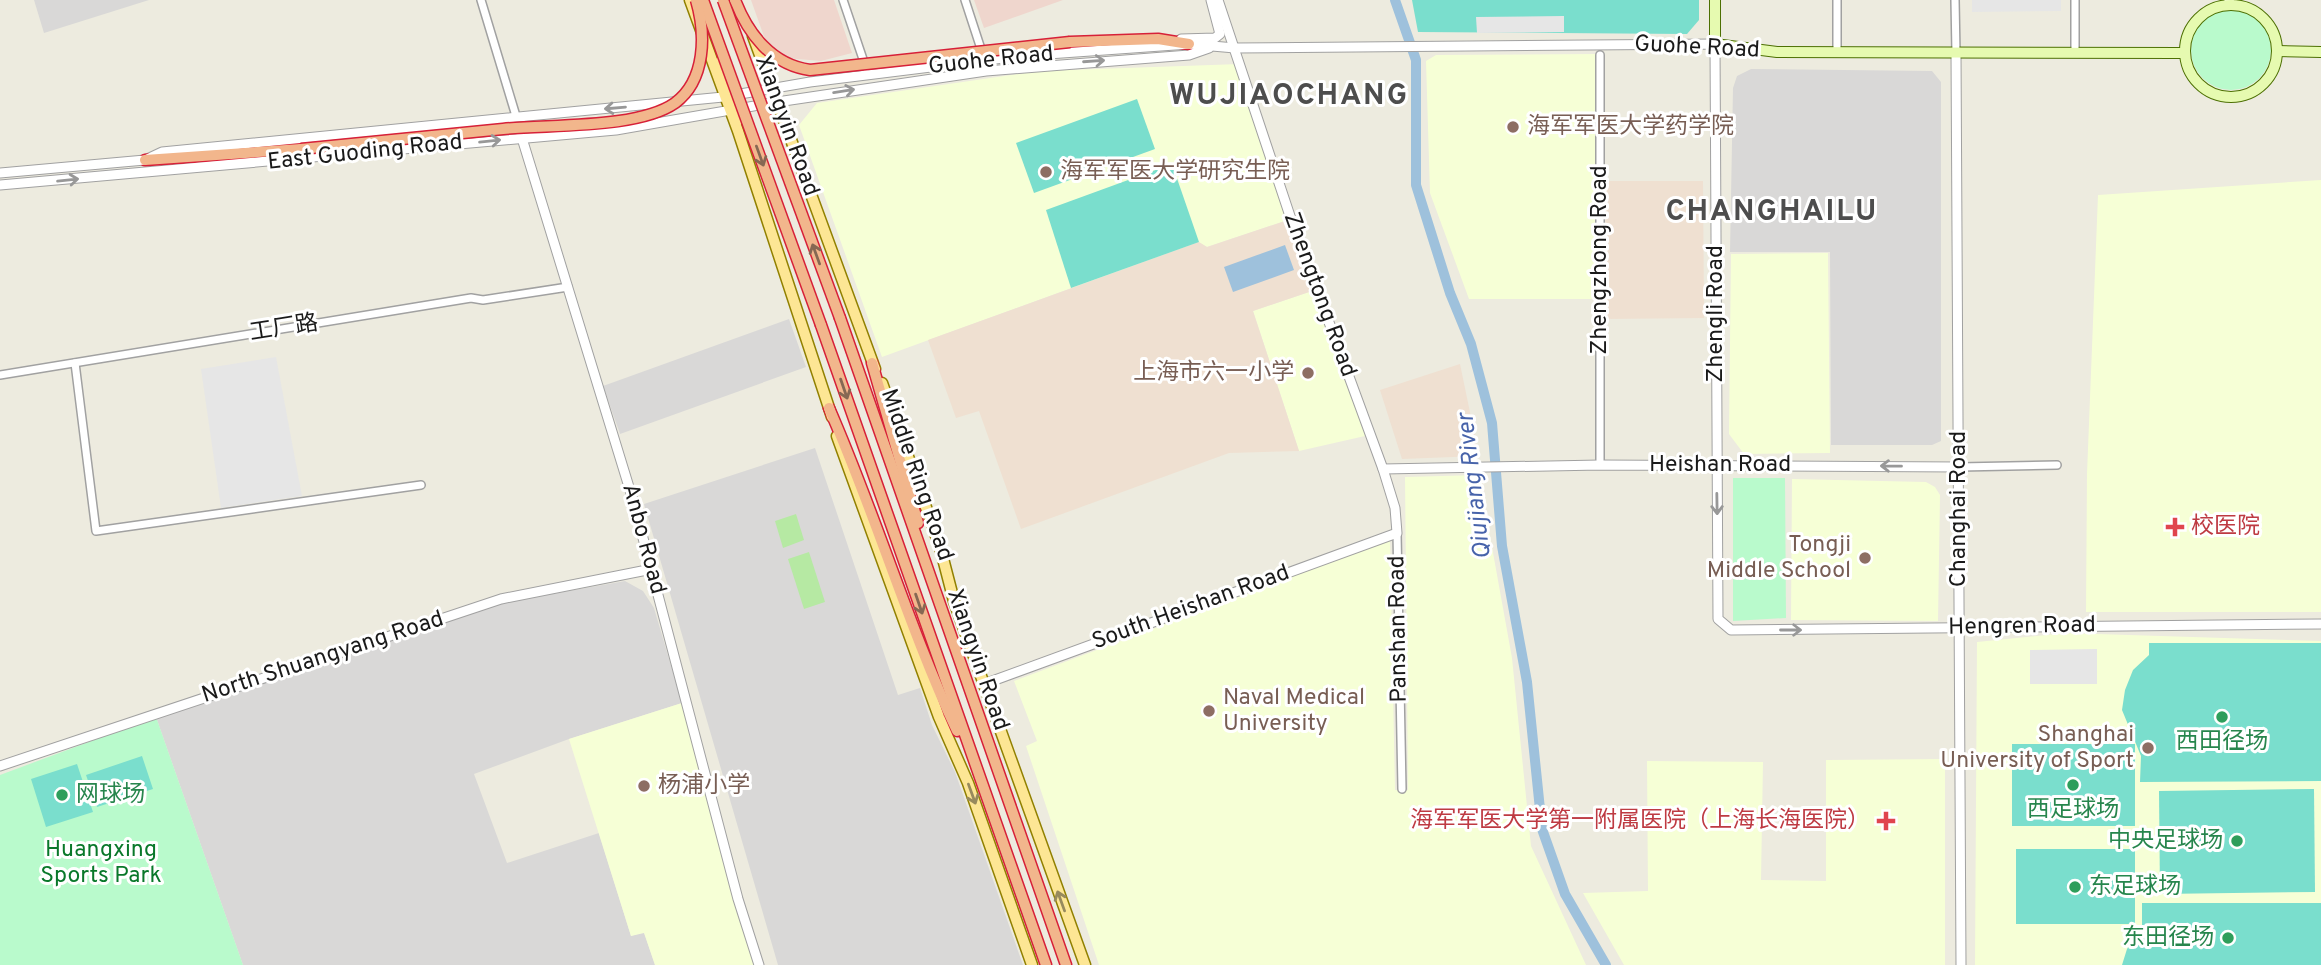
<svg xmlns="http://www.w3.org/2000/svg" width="2321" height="965" font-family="Overpass,'Noto Sans SC',sans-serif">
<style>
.residential{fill:#d9d8d7}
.commercial{fill:#efd6cd}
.education{fill:#f6ffd6}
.military{fill:#efe0d1}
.grass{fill:#b6e9a3}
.park{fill:#b9facc}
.pitch{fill:#7adecd}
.parking{fill:#e6e6e6}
.water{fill:#9ec1dc}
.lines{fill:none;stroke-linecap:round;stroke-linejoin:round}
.canal{stroke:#9ec1dc;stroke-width:10}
.minor-casing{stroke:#a1a1a1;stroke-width:10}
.tertiary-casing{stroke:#a1a1a1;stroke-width:11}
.secondary-casing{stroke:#4d7003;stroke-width:12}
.primary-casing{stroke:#918000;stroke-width:13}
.trunk-casing{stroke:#d72038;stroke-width:13}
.minor{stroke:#fff;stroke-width:7}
.tertiary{stroke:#fff;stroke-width:9}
.secondary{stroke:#e6fab0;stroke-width:10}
.primary{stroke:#fde694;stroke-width:10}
.trunk{stroke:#f2b68c;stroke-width:10}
.trunk-bridge-casing{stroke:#d72038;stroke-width:13;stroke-linecap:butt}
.trunk-bridge{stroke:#f2b68c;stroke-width:10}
.oneway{stroke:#989898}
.oneway2{stroke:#866853}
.oneway3{stroke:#978a5d}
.education-dot{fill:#8d6e63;stroke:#fff;stroke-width:2.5}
.health-dot{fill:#e0444e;stroke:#fff;stroke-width:2.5}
.leisure-dot{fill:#2e9e5b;stroke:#fff;stroke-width:2.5}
.labels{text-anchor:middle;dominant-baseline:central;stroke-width:6;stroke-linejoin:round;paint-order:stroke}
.street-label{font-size:23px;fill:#1a1a1a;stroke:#fff}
.education-label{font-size:23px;fill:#785e54;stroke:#fff;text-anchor:start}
.health-label{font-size:23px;fill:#be3a42;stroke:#fff;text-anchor:start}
.leisure-label{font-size:23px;fill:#27864d;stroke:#fff}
.park-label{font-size:23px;fill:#09782a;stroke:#fff}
.water-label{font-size:24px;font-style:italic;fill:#4763aa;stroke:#fff}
.district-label{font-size:30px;font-weight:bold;letter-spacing:2px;fill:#4d4d4d;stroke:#fff}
</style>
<rect width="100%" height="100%" fill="#edebdf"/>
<g class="residential">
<polygon points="34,0 149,0 44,33"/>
<polygon points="1751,69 1932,71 1941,82 1941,441 1932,445 1831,445 1830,252 1730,252 1733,88 1737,76"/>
<polygon points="789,319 806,367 620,434 603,386"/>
<polygon points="815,448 898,695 920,688 932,725 955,772 1023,965 778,965 644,504"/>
<polygon points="625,581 643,591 654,608 682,703 569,739 474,774 507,863 599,833 631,936 644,932 655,965 243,965 156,717 501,603"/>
</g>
<g class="commercial">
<polygon points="751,0 834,0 852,53 821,61 786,58 766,42"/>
<polygon points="974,0 1063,0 984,28"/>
</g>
<g class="education">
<polygon points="1599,54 1599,299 1469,299 1430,193 1426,61 1436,55"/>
<polygon points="1240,64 1291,219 1207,247 1198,242 882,357 799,125 817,103 1039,71"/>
<polygon points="2321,180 2321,612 2086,612 2087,474 2098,195"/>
<polygon points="1828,253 1830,453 1744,454 1729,434 1731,254"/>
<polygon points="1315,290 1365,436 1299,451 1253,311"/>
<polygon points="1479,475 1512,658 1531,846 1586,965 1099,965 1026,746 1037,741 1014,681 1390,540 1395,790 1408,790 1405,477"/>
<polygon points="1792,479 1926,482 1935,487 1940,495 1938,621 1791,620"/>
<polygon points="2065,633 2321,641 2321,965 1975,965 1977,642"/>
<polygon points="682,703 755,965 655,965 644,933 631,936 569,739"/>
<polygon points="1945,759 1945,965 1624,965 1583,893 1648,891 1647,761 1763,762 1761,880 1826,881 1826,760"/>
</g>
<g class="military">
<polygon points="1605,181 1703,181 1704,318 1606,319"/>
<polygon points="1291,219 1315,290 1253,311 1299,451 1229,453 1021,529 979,411 956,418 928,340 1199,242 1207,247"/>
<polygon points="1460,364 1479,456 1402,459 1380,390"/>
</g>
<g class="grass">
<polygon points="796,514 804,540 783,548 775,521"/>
<polygon points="809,552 825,602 804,609 788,559"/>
</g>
<g class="park">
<circle cx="2231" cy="50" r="40"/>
<polygon points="1733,478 1785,478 1786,618 1733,621"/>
<polygon points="156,717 243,965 0,965 0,775"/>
</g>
<g class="pitch">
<polygon points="1412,0 1699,0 1699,20 1687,34 1418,32"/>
<polygon points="1137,99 1155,149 1034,193 1016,143"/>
<polygon points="1172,164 1199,242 1071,288 1046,210"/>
<polygon points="2149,643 2321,643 2321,781 2140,782 2141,756 2122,710 2125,690 2133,670 2149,655"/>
<rect x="2012" y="744" width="123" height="82"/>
<polygon points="142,756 153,789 97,807 86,775"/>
<polygon points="77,764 93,812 46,827 31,779"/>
<polygon points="2314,789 2315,892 2160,894 2159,791"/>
<rect x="2016" y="849" width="119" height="75"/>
<polygon points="2142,903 2321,903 2321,965 2122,965 2127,949 2142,927"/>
</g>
<g class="parking">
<polygon points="1972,0 2061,0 2061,11 1972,12"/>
<polygon points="1564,16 1564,32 1477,33 1476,17"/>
<polygon points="276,357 302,496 221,508 201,369"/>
<polygon points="2097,649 2097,684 2030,684 2030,650"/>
</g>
<polygon class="water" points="1285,245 1294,270 1233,292 1224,267"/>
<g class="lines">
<polyline class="canal" points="1395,0 1416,60 1416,185 1450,293 1471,344 1492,423 1502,546 1527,682 1542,829 1565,894 1606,965"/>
<g class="minor-casing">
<g id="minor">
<polyline points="481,0 516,116"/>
<polyline points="843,0 866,68"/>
<polyline points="965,0 982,52"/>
<polyline points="1837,0 1837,53"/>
<polyline points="1955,0 1956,53"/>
<polyline points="2075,0 2075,52"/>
<polyline points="75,363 96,531 421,485"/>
<polyline points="0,375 471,298 483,300 568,287"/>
<polyline points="1600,465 1600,55"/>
<polyline points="1960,467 2057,465"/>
<polyline points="1397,533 1402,789"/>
</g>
</g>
<g class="tertiary-casing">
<g id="tertiary">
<polyline points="2229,0 2230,4"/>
<polyline points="1181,39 1215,38 1220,34 1211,0"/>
<polyline points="1956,53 1961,965"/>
<polyline points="521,135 633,500 738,899 759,965"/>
<polyline points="0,173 145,160 162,152 723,97 810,82 1020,56 1189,44 1235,48 1715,44 1718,619 1731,630 2321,624"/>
<polyline points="0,185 616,130 777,102 986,71 1189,55 1209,48"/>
<polyline points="1383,469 1600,465 1960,467"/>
<polyline points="984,684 1397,533 1395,508 1383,469 1291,219 1218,0"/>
<polyline points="0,766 501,599 652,569"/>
</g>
</g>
<g class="secondary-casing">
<g id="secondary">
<polyline points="1715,0 1715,44 1777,52 2184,53"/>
<circle cx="2231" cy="51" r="46"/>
<polyline points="2277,51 2321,52"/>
</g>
</g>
<g class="primary-casing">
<g id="primary">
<polyline points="690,0 738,131 832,417"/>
<polyline points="753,36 875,369"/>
<polyline points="720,62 737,121"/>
<polyline points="882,383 940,547 954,601 1085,965"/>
<polyline points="837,436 939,717 968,783 1032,965"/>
</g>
</g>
<g class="trunk-casing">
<g id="trunk">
<polyline points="1070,42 1158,39 1189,44"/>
<polyline points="145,160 301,149"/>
<polyline points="840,318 1066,965"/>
<polyline points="821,325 1046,965"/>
<polyline points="872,363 918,523"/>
<path d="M 829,408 C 876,515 908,626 957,731"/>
</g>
</g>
<use href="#minor" class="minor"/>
<use href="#tertiary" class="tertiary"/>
<use href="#secondary" class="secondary"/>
<use href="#primary" class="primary"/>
<use href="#trunk" class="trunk"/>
<g class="trunk-bridge-casing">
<g id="trunk-bridge">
<polyline points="703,0 821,325"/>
<polyline points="723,0 840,318"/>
<path d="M 735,0 C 748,34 772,65 810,70 L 1070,42"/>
<path d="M 301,149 C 369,142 436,135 503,129 C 549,124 638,129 675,103 C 706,80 706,34 696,0"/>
</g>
</g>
<use href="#trunk-bridge" class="trunk-bridge"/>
</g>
<defs><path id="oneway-shaft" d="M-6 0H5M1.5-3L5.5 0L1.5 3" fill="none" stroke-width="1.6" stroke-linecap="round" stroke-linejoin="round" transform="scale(1.75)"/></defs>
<g class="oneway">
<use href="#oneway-shaft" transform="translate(1094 61) rotate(-4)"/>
<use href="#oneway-shaft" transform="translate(844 91) rotate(-9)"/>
<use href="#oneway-shaft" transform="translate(615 108) rotate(175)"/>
<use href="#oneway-shaft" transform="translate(490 141) rotate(-6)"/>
<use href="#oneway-shaft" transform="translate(68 180) rotate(-6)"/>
<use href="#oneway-shaft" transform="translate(1891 466) rotate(-179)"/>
<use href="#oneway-shaft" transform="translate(1717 504) rotate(89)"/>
<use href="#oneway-shaft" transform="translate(1791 630)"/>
</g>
<g class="oneway2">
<use href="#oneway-shaft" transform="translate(760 156) rotate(70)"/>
<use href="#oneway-shaft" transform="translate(816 254) rotate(-110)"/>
<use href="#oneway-shaft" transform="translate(844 389) rotate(71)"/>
<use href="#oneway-shaft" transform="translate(919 604) rotate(71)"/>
</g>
<g class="oneway3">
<use href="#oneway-shaft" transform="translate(972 794) rotate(70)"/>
<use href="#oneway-shaft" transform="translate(1061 901) rotate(-110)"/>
</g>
<g class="education-dot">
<circle cx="1513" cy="127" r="7"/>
<circle cx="1046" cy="172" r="7"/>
<circle cx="1308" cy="373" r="7"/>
<circle cx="1865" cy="558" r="7"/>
<circle cx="1209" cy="711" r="7"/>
<circle cx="2148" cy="748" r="7"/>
<circle cx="644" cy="786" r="7"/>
</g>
<g class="health-dot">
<path d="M2171.5 516.5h7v7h7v7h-7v7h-7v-7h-7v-7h7z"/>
<path d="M1882.5 810.5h7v7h7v7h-7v7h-7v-7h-7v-7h7z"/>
</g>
<g class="leisure-dot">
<circle cx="2222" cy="717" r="7"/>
<circle cx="2073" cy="785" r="7"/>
<circle cx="62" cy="795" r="7"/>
<circle cx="2237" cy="841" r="7"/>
<circle cx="2075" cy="887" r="7"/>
<circle cx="2228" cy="938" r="7"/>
</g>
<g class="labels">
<g class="street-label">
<text transform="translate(1697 48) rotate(3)">Guohe Road</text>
<text transform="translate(991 61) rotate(-6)">Guohe Road</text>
<text transform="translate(786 126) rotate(70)">Xiangyin Road</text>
<text transform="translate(365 153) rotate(-6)">East Guoding Road</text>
<text transform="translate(1600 260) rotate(-90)">Zhengzhong Road</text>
<text transform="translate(1319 295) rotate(70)">Zhengtong Road</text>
<text transform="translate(1716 314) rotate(-90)">Zhengli Road</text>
<text transform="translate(284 329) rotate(-9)">工厂路</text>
<text x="1720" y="465">Heishan Road</text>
<text transform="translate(916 475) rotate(71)">Middle Ring Road</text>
<text transform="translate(1959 509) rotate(-90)">Changhai Road</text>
<text transform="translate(643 539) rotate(75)">Anbo Road</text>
<text transform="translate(1191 608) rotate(-20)">South Heishan Road</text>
<text transform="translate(2022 627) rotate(-1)">Hengren Road</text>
<text transform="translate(1399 629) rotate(-91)">Panshan Road</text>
<text transform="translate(323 658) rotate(-18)">North Shuangyang Road</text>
<text transform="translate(977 660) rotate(71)">Xiangyin Road</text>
</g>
<g class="education-label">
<text x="1527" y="127">海军军医大学药学院</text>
<text x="1060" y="172">海军军医大学研究生院</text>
<text x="1294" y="373" text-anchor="end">上海市六一小学</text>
<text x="1851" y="545" text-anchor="end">Tongji<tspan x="1851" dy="26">Middle School</tspan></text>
<text x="1223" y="698">Naval Medical<tspan x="1223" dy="26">University</tspan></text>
<text x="2134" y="735" text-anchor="end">Shanghai<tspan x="2134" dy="26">University of Sport</tspan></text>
<text x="658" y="786">杨浦小学</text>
</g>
<g class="health-label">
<text x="2191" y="527">校医院</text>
<text x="1870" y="821" text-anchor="end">海军军医大学第一附属医院（上海长海医院）</text>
</g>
<g class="leisure-label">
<text x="2222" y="742">西田径场</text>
<text x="76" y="795" text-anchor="start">网球场</text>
<text x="2073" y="810">西足球场</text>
<text x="2223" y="841" text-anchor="end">中央足球场</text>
<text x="2089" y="887" text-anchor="start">东足球场</text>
<text x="2214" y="938" text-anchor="end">东田径场</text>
</g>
<g class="park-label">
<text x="101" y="850">Huangxing<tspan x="101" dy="26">Sports Park</tspan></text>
</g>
<g class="water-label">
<text transform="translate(1475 486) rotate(-97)">Qiujiang River</text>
</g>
<g class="district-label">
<text x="1289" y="96">WUJIAOCHANG</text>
<text x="1772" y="212">CHANGHAILU</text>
</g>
</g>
</svg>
